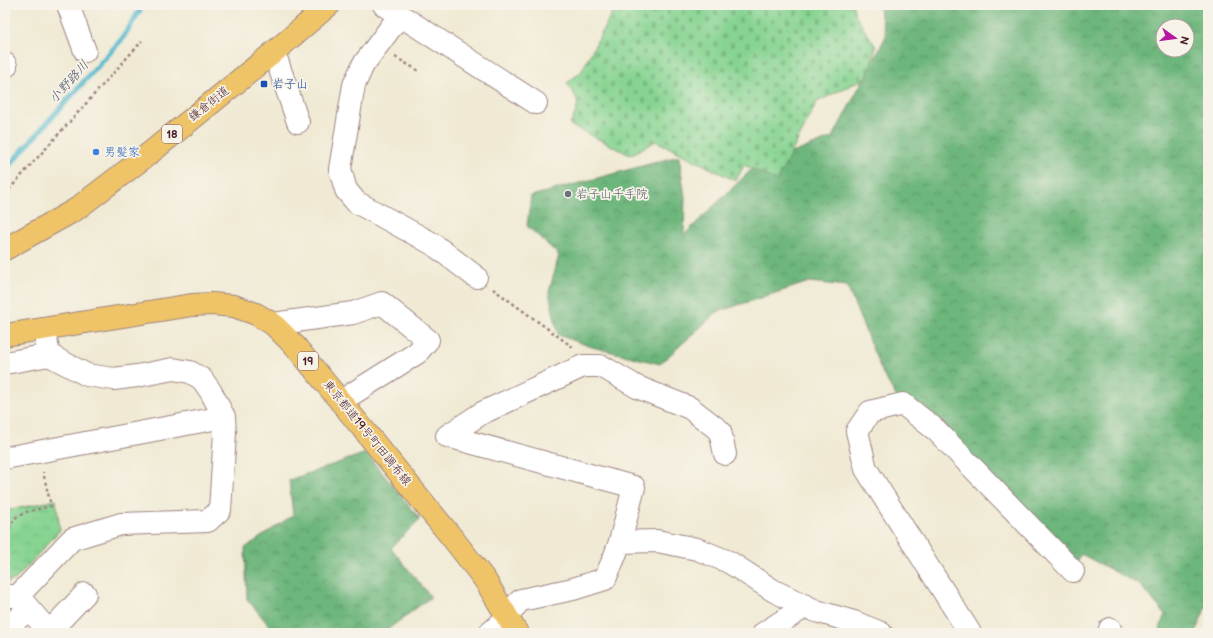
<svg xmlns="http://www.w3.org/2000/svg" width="1213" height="638" font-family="'Balsamiq Sans','Klee One',sans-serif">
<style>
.forest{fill:url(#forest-crowns);stroke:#5c6a54;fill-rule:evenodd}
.cemetery{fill:url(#cemetery-stones);stroke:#687a5e}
.park{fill:url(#park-crowns);stroke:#687a5e}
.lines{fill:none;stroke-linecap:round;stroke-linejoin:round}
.stream{stroke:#51b8cf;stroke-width:5.5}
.minor-casing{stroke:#9d8480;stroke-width:24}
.major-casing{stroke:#9d8480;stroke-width:24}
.path{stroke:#9d8480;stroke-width:2.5;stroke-dasharray:3 3;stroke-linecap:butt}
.minor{stroke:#fff;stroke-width:22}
.major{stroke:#efc469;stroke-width:22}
.transit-dot{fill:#1a4fb4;stroke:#f7f3e8;stroke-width:1.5}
.shop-dot{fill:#3f7fe0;stroke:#f7f3e8;stroke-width:1.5}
.worship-dot{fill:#6b7280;stroke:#f7f3e8;stroke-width:1.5}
.labels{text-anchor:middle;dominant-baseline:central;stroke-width:3.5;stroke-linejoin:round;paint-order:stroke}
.shield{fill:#f7f3e8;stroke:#7e5f64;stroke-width:1}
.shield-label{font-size:11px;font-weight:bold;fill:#4a1f2b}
.transit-label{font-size:12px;fill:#164399;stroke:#f7f3e8;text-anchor:start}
.street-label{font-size:12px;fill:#4a1f2b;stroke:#f7f3e8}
.shop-label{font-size:12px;fill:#366cbe;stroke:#f7f3e8;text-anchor:start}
.worship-label{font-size:12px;fill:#5b616d;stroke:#f7f3e8;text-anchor:start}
.water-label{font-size:13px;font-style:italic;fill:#4c5564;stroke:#f7f3e8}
</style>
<defs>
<pattern id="forest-crowns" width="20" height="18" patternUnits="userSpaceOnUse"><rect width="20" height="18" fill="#6db67c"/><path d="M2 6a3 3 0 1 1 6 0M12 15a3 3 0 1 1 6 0" fill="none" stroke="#5c9366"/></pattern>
<pattern id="cemetery-stones" width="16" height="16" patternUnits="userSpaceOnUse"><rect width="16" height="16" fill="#87d492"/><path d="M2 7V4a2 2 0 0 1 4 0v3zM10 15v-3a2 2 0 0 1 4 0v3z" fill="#76b67e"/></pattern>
<pattern id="park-crowns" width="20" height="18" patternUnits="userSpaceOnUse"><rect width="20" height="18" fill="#87d492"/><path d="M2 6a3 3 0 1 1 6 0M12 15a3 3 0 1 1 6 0" fill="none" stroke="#76b67e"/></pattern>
</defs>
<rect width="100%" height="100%" fill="#f7f3e8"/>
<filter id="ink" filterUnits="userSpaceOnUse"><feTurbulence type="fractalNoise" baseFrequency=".025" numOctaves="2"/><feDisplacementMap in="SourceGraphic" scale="8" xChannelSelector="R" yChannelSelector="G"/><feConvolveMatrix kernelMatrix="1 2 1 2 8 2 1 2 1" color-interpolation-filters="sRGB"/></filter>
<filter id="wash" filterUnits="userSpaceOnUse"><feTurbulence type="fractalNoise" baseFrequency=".012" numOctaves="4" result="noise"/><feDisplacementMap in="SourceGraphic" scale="16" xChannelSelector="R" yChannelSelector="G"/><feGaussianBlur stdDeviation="0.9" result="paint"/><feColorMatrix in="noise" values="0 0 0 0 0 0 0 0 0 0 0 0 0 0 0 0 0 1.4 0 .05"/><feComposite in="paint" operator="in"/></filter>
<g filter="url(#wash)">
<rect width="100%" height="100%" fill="#f0ead4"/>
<g class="forest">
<path d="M 878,5 L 1208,5 L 1208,609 L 1205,608 L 1196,633 L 1158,633 L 1165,614 L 1140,585 L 1081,554 L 1073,571 L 896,396 L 882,372 L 847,286 L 809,282 L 717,312 L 660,364 L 592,347 L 558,335 L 549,292 L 559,255 L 527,226 L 531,196 L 679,156 L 685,197 L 684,235 L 752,169 L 833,137 L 886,36 ZM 1163,26 L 1187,26 L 1187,50 L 1163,50 Z"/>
<polygon points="366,453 420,519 391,548 431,597 383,633 275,633 247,599 245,548 293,515 289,480"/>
</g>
<path class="cemetery" d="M 616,5 L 853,5 L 855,15 L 876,47 L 867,77 L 817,102 L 777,181 L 744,165 L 736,181 L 656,141 L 630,155 L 570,125 C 580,103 581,103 567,83 L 581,72 Z"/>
<polygon class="park" points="56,500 60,530 16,579 5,583 5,511"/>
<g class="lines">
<polyline class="stream" points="5,170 122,39 143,5"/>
</g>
</g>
<g filter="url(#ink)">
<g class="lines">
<g class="minor-casing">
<g id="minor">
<polyline points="68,5 85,51"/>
<polyline points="384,5 536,103"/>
<polyline points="400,15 363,65 354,85 340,169 346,190 356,202 433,244 476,277"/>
<polyline points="274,52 298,122"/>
<polyline points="5,64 6,66"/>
<polyline points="273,324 353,313 382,303 428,340 417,353 341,401"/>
<polyline points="5,363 49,355"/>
<polyline points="5,458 224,417"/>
<polyline points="620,542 634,487 447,436 482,413 583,366 599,366 603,367 637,387 690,408 720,431 725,454"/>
<polyline points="5,596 18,596 50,633"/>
<polyline points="18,596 72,539 121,524 208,521 220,510 225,433 224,417 211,392 202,379 190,372 173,369 137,376 114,379 87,375 49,355 44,329"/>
<polyline points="5,628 29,610"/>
<polyline points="49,632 85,594"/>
<polyline points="490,633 507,618 516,605 521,600 573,589 605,579 614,558 620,542 657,541 697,549 729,562 774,591 816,611 854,622 881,633"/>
<polyline points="764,633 806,606"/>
<polyline points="970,633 866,469 857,431 870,412 903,404 936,430 1073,571"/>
<polyline points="1109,633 1110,629"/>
</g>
</g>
<g class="major-casing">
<g id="major">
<polyline points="5,249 75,210 150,153 274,52 329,5"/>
<polyline points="5,335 192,305 212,304 234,306 256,314 273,324 296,347 454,540 485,580 517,633"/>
</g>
</g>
<g class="path">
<polyline points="395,57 419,71"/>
<polyline points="5,194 142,41"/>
<polyline points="493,289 574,348"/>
<polyline points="5,532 8,531 15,518 26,512 51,506 43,472"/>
</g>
<use href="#minor" class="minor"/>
<use href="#major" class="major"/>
</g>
</g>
<rect class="transit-dot" x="260" y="80" width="8" height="8" rx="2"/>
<circle class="shop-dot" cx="96" cy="152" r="4"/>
<circle class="worship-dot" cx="568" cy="194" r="4"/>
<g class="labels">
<g class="shield">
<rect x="162" y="125" width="20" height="18" rx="3"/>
<rect x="298" y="352" width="20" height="18" rx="3"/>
</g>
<g class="shield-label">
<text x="172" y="134">18</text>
<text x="308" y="361">19</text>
</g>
<g class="transit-label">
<text x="272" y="84">岩子山</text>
</g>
<g class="street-label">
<text transform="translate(209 104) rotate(-39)">鎌倉街道</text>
<text transform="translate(367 433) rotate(51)">東京都道19号町田調布線</text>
</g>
<g class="shop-label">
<text x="104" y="152">男髪家</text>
</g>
<g class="worship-label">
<text x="576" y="194">岩子山千手院</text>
</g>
<g class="water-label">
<text transform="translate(69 82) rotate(-48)">小野路川</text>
</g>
</g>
<rect width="1213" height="638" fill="none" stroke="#f7f3e8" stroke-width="20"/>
<g transform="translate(1175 38) rotate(104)"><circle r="19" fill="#f7f3e8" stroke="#b29e9c"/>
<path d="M0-3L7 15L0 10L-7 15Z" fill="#b5179e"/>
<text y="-6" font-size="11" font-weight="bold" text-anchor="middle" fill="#4a1f2b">N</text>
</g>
</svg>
